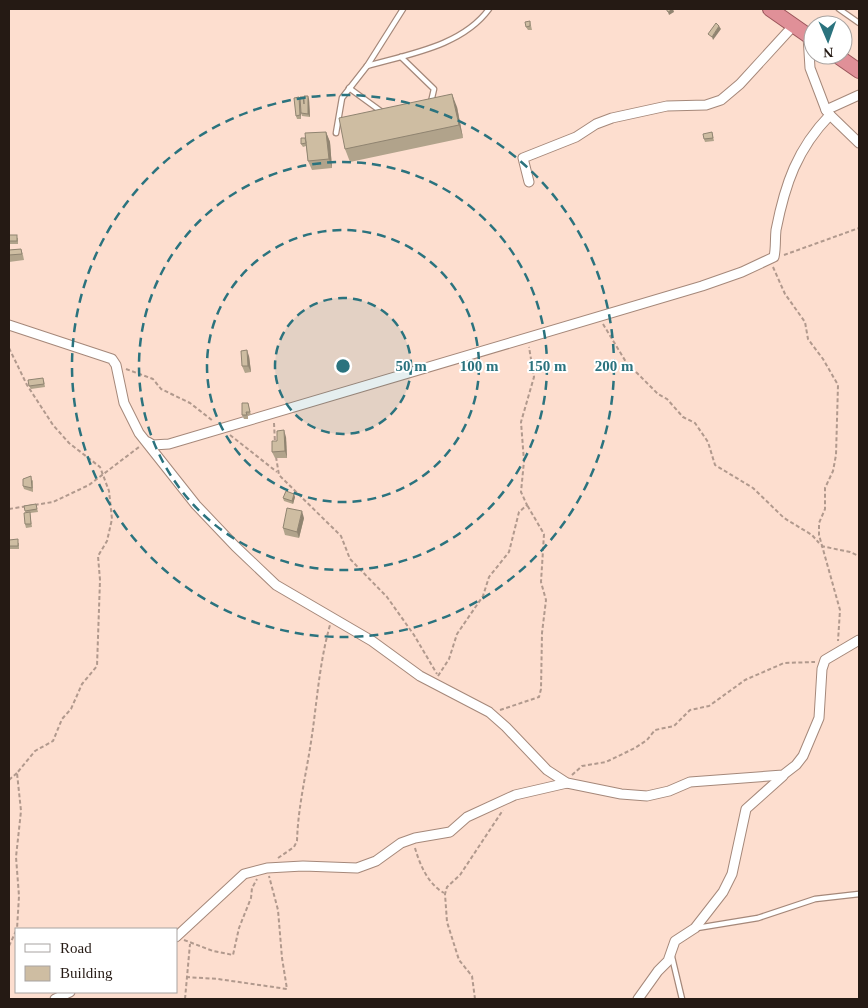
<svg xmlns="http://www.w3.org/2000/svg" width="868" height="1008" font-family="'Times New Roman',serif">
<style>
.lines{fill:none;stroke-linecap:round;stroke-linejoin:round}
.service-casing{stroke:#a5887a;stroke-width:7}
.minor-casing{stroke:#a5887a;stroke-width:11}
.trunk-casing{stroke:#9a555a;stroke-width:16}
.path{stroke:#b1998d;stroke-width:2;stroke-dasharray:4 2.5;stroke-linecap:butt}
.service{stroke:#fff;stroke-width:4.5}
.minor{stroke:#fff;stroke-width:9}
.trunk{stroke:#e09098;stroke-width:14}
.wall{fill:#b1a38b}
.shaded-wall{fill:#908471}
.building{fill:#cebda2;stroke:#908471}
.ring{fill:none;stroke:#2b737e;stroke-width:2.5;stroke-dasharray:9 6}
.centre{fill:#2b737e;stroke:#fff;stroke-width:2.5}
.ring-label{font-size:15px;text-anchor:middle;font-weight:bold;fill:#2b737e;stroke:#fff;stroke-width:4;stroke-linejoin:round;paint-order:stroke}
</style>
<rect width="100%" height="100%" fill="#fddecf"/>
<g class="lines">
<g class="service-casing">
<g id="service">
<polyline points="839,9 859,23"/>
<polyline points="401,57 434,89 431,102"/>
<path d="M 367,66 C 409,54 462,46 489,9"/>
<polyline points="349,88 382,112"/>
<polyline points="336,133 342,98 367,66 403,9"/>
<polyline points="697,928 758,918 815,899 859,894"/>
<polyline points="672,957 682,999"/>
</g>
</g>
<g class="minor-casing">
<g id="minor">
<polyline points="826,110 859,95"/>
<polyline points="830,115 859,143"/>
<polyline points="529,182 523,158 576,137 596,124 612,118 667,106 706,105 721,100 740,84 794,25"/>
<polyline points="9,325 112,359 116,365 124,403 139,433 196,505 235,546 276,585 372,641 420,676 489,712 506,727 547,770 567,783 621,794 647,796 669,791 690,782 783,775 796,765 803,756 819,718 822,669 825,660 859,640"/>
<path d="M 148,442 L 153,445 L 169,444 L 702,286 L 742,272 L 774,257 C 776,248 775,239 776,230 C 785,184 797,149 830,115 L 826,110 L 810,68 L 808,36"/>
<polyline points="176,937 244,874 267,868 303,866 357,868 376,861 401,843 415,838 450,832 467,817 515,795 567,783"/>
<polyline points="55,999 70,992"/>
<polyline points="638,999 658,971 668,961 675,941 695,928 723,892 732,874 746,809 783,776"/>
</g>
</g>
<g class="trunk-casing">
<g id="trunk">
<polyline points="770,9 813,39"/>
<polyline points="836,55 859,71"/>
</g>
</g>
<g class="path">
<polyline points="784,255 859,228"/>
<polyline points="773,267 785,294 805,322 808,339 823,359 838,385 836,455 833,471 825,488 825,509 819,523 819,535 840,610 838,641"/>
<polyline points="603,324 626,362 658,394 667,399 683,417 695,423 708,442 715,465 753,488 784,518 812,535 819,543"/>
<polyline points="9,348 27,385 53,425 69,443 100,467 109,491 112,519 107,541 98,556 100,580 97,666 82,684 71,709 62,719 53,741 35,751 17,773 21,811 16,857 19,896 17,929"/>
<polyline points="126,369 153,379 161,389 190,403 213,421"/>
<polyline points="274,423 275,443"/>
<polyline points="230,435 277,472"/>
<polyline points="276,457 279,475 341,536 350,559 387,597 414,635 437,674"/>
<polyline points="9,509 53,502 89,485 139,447"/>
<polyline points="821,546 850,552 859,556"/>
<polyline points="438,676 449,659 457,634 483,596 489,577 509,552 519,512 527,505 521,492 524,461 521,422 534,377 529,347"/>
<polyline points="500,710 539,697 541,689 542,633 546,600 541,582 544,534 527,505"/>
<polyline points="572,775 582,766 606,762 635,748 647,740 655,730 674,726 690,710 709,706 745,680 784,663 815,662"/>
<polyline points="9,780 17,773"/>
<path d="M 415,848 C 420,865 428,884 444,893"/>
<path d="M 278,858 L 294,847 L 297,841 C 298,807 306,775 311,742 C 317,703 319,664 330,625"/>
<polyline points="184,940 213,951 233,955 239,928 251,898 252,888 257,879"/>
<polyline points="9,946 16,931"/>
<polyline points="186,977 218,979 287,989 282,958 278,910 269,876"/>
<polyline points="185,999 190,944"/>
<polyline points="475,999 472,976 459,960 447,922 445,894 447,887 460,875 503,810"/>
</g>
<use href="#service" class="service"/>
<use href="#minor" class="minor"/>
<use href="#trunk" class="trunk"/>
</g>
<g class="wall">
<polygon points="530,21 532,30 528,30 526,27"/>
<polygon points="309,99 310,117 302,116 301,113 304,100"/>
<polygon points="300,100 301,119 297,119 296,116"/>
<polygon points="457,107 463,138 350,162 345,149"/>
<polygon points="326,132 330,142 332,168 312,170 308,161 306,146 303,147 301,144 306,138"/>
<polygon points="712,132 714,141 705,142 704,139"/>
<polygon points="9,235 18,238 18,244 9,244"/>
<polygon points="9,249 9,250 21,249 23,255 24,260 9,262"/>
<polygon points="249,356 251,372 245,373 242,366"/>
<polygon points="44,381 45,387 31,389 29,386"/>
<polygon points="248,403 251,415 248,415 248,419 244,419 242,415"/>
<polygon points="286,437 287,458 275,458 272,452 277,441"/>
<polygon points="33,480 33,492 24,489 23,486"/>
<polygon points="295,497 293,504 284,501 283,498"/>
<polygon points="36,504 38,512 30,513 32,527 26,528 25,524 26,513 25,511"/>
<polygon points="304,518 299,538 285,535 283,528"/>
<polygon points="9,540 19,543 19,549 9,549"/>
</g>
<g class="shaded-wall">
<polygon points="673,9 674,12 669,15 668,12"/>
<polygon points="719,26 721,29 713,40 712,37"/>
<polygon points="452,94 457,107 463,138 459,125"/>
<polygon points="308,96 309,99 310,117 308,114"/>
<polygon points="299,97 300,100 301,119 300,115"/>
<polygon points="326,132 330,142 332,168 329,159"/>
<polygon points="247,350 249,356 251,372 248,366"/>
<polygon points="284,430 286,437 287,458 285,451"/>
<polygon points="294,494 295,497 293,504 292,501"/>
<polygon points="302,511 304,518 299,538 297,532"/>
</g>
<g class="building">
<polygon points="666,9 673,9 668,12"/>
<polygon points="530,21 530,26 526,27 525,22"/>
<polygon points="716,23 719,26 712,37 708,34"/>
<polygon points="452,94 459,125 345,149 339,118"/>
<polygon points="304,96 308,96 308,114 301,113 300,97 303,97 304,104"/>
<polygon points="299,97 300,115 296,116 294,98"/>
<polygon points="326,132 329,159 308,161 305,133"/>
<polygon points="712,132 713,138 704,139 703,134"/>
<polygon points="301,138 305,138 306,143 301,144"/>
<rect x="9" y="235" width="8" height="6"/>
<polygon points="21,249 22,254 9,255 9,250"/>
<polygon points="247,350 248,366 242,366 241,351"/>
<polygon points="43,378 44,384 29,386 28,380"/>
<polygon points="242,403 248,403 250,412 246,412 247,415 242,415"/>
<polygon points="284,430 285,451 272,452 272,441 277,441 277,431"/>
<polygon points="31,476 32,488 23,486 23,479"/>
<polygon points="286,491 294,494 292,501 283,498"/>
<polygon points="36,504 37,509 25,511 24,506"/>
<polygon points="287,508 302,511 297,532 283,528"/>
<polygon points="30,512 31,524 25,524 24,513"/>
<polygon points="18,539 18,546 9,546 9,540"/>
</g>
<circle cx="343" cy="366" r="68" fill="#2b737e" fill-opacity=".12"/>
<g class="ring">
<circle cx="343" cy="366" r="68"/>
<circle cx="343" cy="366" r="136"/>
<circle cx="343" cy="366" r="204"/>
<circle cx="343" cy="366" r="271"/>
</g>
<circle cx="343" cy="366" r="8" class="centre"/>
<g class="ring-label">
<text x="411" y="371">50 m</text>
<text x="479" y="371">100 m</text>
<text x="547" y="371">150 m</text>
<text x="614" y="371">200 m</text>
</g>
<rect width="868" height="1008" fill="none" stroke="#251a14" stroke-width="20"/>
<rect x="15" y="928" width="162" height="65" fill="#ffffff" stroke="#a8a3a1"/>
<rect x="25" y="944" width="25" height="8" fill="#ffffff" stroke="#a8a3a1"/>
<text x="60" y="953" font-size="15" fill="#251a14">Road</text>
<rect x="25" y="966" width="25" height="15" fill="#cebda2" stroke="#a8a3a1"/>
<text x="60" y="978" font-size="15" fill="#251a14">Building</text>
<g transform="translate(828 40) rotate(178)"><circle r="24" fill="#ffffff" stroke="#a8a3a1"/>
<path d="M0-4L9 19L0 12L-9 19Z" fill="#2b737e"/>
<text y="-8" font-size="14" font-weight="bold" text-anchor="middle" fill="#251a14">N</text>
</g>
</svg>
